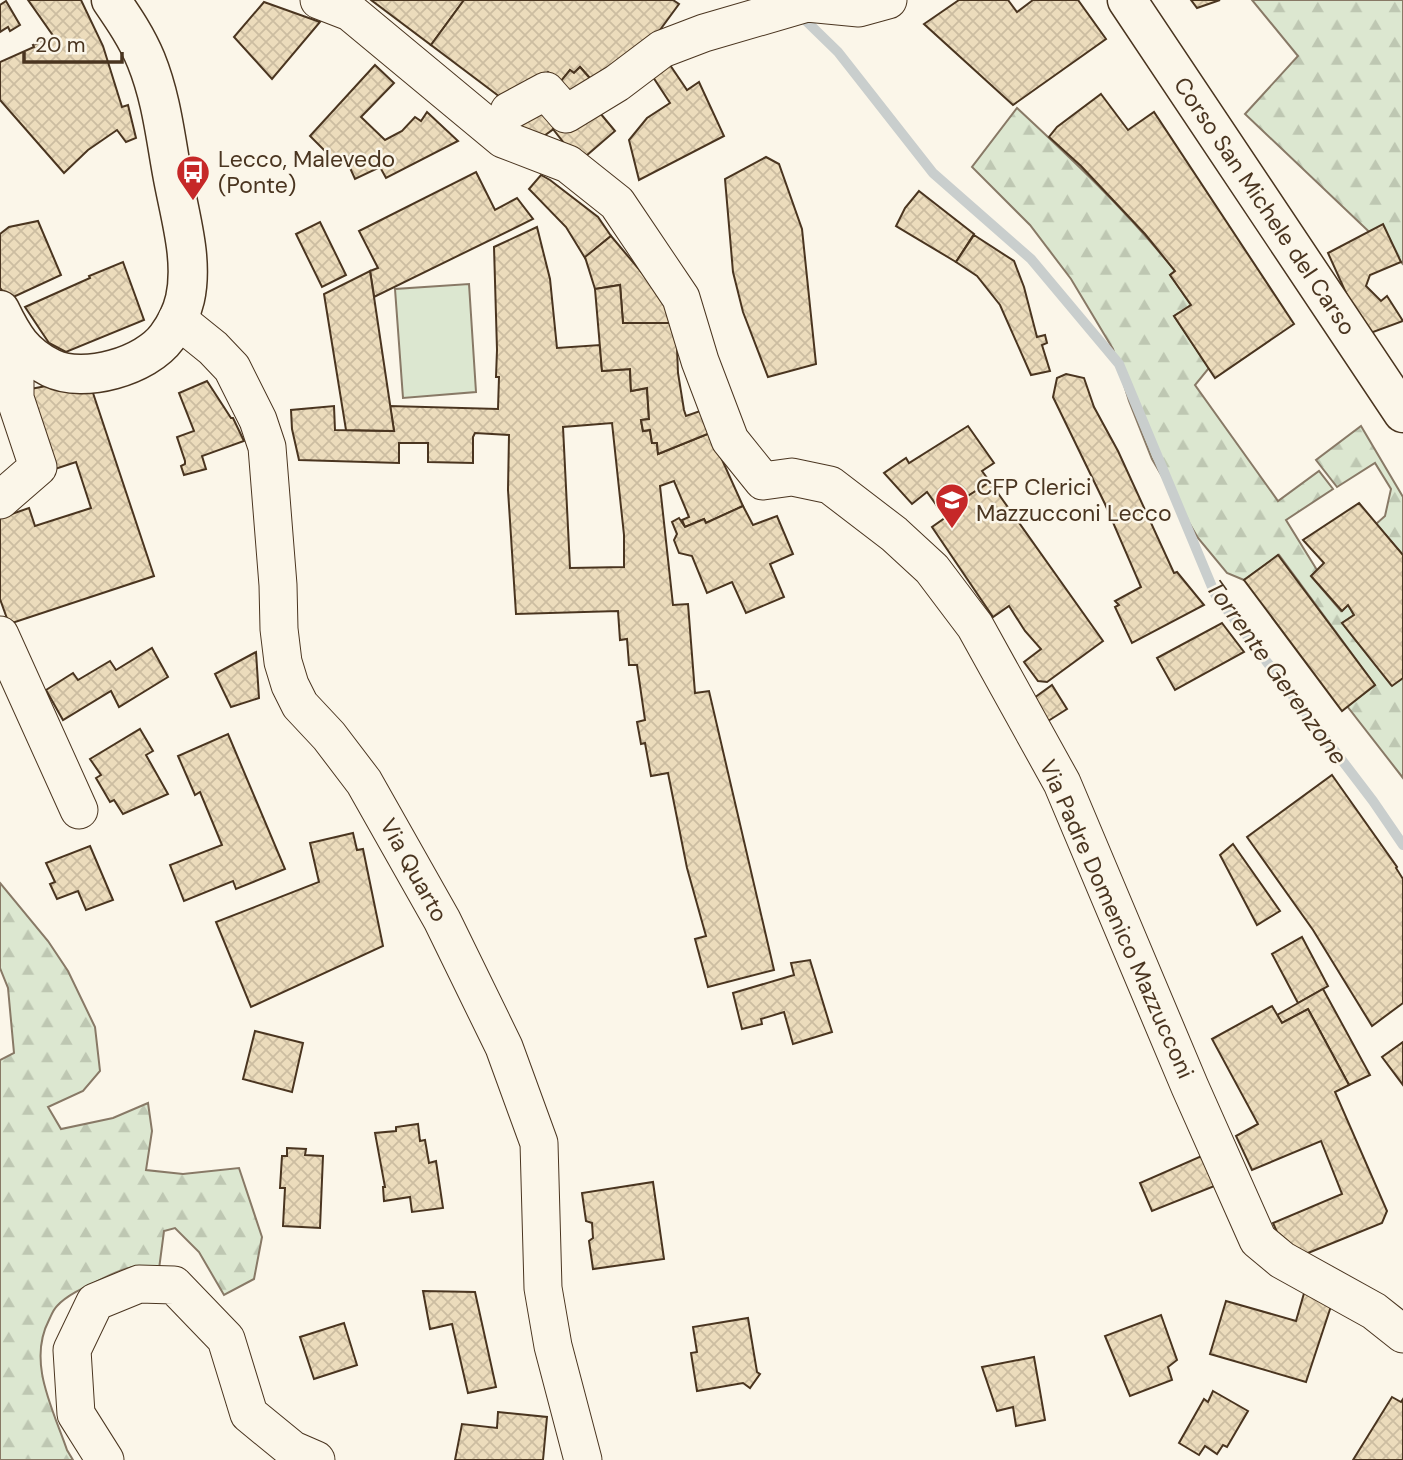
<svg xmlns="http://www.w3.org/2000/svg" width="1403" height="1460" font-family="'DM Sans',sans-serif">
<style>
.forest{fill:url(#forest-firs);stroke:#887966;stroke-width:2}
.pitch{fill:#dce7d0;stroke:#887966;stroke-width:2}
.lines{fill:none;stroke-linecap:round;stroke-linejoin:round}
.stream{stroke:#c9cecd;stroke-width:10}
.building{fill:url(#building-cross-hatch);stroke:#4a3520;stroke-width:2;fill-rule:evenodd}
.minor-casing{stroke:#4a3520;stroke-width:39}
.major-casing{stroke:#4a3520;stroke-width:41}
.minor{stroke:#fbf6e9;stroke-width:37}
.major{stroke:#fbf6e9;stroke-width:38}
.labels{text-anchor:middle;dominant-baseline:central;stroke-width:5;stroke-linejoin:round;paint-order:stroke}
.poi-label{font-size:23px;fill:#4a3520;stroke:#fbf6e9;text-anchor:start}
.street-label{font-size:23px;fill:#4a3520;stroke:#fbf6e9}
.water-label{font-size:24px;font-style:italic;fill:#4a3520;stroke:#fbf6e9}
</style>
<defs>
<pattern id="forest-firs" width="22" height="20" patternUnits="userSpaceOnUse" patternTransform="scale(1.75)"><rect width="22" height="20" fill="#dce7d0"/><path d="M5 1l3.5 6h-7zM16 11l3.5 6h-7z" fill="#bec7b2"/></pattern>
<pattern id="building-cross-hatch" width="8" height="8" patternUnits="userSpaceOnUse" patternTransform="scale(1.75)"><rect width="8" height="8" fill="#ecdcbc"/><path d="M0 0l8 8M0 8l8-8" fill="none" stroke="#ccbda1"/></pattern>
</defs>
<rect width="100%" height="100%" fill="#fbf6e9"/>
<g class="forest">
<polygon points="1252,0 1403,0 1403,264 1245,114 1298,56"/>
<path d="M 1017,108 C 1073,160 1127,211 1175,271 L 1170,275 L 1191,305 L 1174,316 L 1209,368 L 1195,385 L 1278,501 L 1319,471 L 1333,489 L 1286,520 L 1317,570 L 1311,576 L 1341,611 L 1348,605 L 1354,615 L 1342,623 L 1391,685 L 1403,678 L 1403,778 L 1347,706 L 1375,685 L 1279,555 L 1244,580 L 1227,573 L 1198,538 L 1152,459 L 1129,401 L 1113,349 L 1071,279 L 1030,225 L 972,167 Z"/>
<polygon points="1361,426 1403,497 1403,555 1376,524 1385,516 1391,489 1375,463 1337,487 1316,460"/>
<path d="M 0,883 L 48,941 L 68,971 L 95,1027 L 100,1071 L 83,1091 L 48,1107 L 61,1129 L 113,1118 L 148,1103 L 152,1131 L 146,1170 L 183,1174 L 239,1168 L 262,1237 L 254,1279 L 224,1295 L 199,1252 L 175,1228 L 164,1231 L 159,1269 C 138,1261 117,1271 98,1281 C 85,1287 67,1295 57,1306 C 53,1310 51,1316 49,1320 C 27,1362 53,1409 67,1450 L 73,1460 L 0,1460 L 0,1060 L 14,1053 L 8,988 L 0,968 Z"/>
</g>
<polygon class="pitch" points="469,284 476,392 403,398 395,289"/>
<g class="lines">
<polyline class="stream" points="800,15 838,52 933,173 1031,259 1119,364 1215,594 1373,801 1403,845"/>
</g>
<g class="building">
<polygon points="28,0 81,0 103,46 122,107 128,105 136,138 126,142 117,130 88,150 64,173 0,100 0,62 34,47 33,45 54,37"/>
<polygon points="371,0 464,0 431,45"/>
<polygon points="464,0 673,0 679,4 643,53 599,88 580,67 574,73 570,70 561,82 548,72 508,103 431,45"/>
<polygon points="959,0 1008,0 1017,12 1033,0 1078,0 1106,39 1013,105 924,24"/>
<polygon points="1191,0 1220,0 1197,8"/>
<polygon points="6,1 20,25 10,31 8,27 0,32 0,5"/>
<polygon points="264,2 320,22 272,79 234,37"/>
<polygon points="668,62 687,90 699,82 724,136 639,180 629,140 647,118 670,103 651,74"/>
<polygon points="375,65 394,83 361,117 385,140 402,131 415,117 421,121 427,112 458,141 386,178 380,167 355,179 346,159 338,164 310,136"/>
<polygon points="580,67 600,90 577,102 560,82 570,70 574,73"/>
<polygon points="1101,94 1128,130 1154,112 1294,324 1215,378 1174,316 1191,305 1170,275 1175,271 1145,234 1081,166 1049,137 1057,127"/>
<polygon points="539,107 555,128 534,143 519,122"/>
<polygon points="595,107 615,131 579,162 553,129"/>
<polygon points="766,157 779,164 802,229 816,364 768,377 743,312 733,272 725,179"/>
<polygon points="476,172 495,210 517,198 533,219 374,297 370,271 378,268 359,231"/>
<polygon points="541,175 550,180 598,217 611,236 585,258 566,227 529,189"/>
<polygon points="919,191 974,234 956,262 896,226 905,208"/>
<polygon points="38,221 61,275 9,299 0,288 0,234 9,227"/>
<polygon points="320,222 346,275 322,287 296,234"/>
<polygon points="1383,224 1401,262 1370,275 1366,286 1381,301 1387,296 1403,321 1365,335 1328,253"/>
<path d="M 537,227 L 550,279 L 557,348 L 600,345 L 602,371 L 630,369 L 631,391 L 647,388 L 649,419 L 641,420 L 643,431 L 650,430 L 652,443 L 657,443 L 658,454 L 710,433 L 743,506 L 706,523 L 704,519 L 685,527 L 682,520 L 689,517 L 674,481 L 660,486 L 673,605 L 688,604 L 695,693 L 709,691 L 774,970 L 708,987 L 695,939 L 706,936 L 687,868 L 668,773 L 651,776 L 645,743 L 641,744 L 637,722 L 645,720 L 637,665 L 629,665 L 627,639 L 620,640 L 618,611 L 516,614 L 508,490 L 509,435 L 475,433 L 473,437 L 473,463 L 428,462 L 428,443 L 399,443 L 399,463 L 299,460 L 292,429 L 291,410 L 334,406 L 335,430 L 394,431 L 390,406 L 498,409 L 499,377 L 496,377 L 497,350 L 494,247 ZM 612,423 L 624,535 L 624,567 L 570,568 L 563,427 Z"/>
<polygon points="974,235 1014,261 1024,287 1037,337 1045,335 1047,343 1042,345 1050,371 1031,375 1000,305 977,276 956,262"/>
<polygon points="611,236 664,299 676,323 623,323 620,285 595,289 585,257"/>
<polygon points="123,262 144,320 66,352 49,343 25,307 90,278 89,276"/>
<polygon points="370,271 374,297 394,431 346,430 324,294"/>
<polygon points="620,285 623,323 676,323 678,373 684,410 686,416 703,410 710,433 658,454 657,443 652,443 650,430 643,431 641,420 649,419 647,388 631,391 630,369 602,371 595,289"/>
<polygon points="1066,374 1084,378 1094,407 1118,451 1174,573 1177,572 1204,605 1132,643 1115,607 1119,605 1115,601 1141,587 1105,504 1053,397 1057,378"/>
<polygon points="88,378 154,576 9,624 0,599 0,518 29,508 35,526 91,508 76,462 46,472 20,391"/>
<polygon points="207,381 231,418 233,418 244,441 202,456 206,469 184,475 181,466 185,464 185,461 177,437 194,431 179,393"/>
<polygon points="968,426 994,463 982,471 990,482 942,513 927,492 912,504 884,473 906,458 909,463"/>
<polygon points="990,482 1103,641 1047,682 1038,681 1024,662 1041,649 1025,631 1009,606 993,617 932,527 959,508 955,504"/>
<polygon points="1359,503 1403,555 1403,678 1392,686 1342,623 1354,615 1348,605 1342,611 1311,576 1324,563 1303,540"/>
<polygon points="743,506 753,525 777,516 793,554 770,564 784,597 746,613 732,582 707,593 692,556 679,553 674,540 677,534 672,522 679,518 685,527 704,519 706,523"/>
<polygon points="1278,555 1375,685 1342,711 1244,580"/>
<polygon points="1222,623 1244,652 1175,690 1157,658"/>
<polygon points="152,648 168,677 119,707 111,691 63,720 46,690 73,673 78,680 110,661 116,670"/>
<polygon points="256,652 259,698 231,707 215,674"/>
<polygon points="1052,685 1067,709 1045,723 1030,701"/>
<polygon points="140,729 153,751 146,755 168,794 123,814 114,800 110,802 96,778 101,775 90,759"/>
<polygon points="228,734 285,869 236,889 233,881 184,901 170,865 222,845 200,792 195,795 178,756"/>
<polygon points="1332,775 1397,867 1396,868 1403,879 1403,1003 1372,1026 1313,930 1247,837"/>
<polygon points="353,833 357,850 363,849 383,946 251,1007 216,922 319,882 310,843"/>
<polygon points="1233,844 1280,911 1257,925 1220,855"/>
<polygon points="90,846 113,900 86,910 78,891 57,899 50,884 55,882 46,863"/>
<polygon points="1302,937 1328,986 1298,1003 1272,954"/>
<polygon points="810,960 832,1032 793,1044 784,1012 761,1019 762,1024 742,1029 733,993 794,975 791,963"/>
<polygon points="1323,989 1370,1075 1349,1085 1308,1009 1282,1023 1277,1015"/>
<polygon points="1272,1006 1282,1023 1308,1009 1349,1085 1335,1092 1387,1211 1382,1223 1303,1255 1277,1232 1273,1223 1342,1194 1321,1141 1252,1170 1236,1136 1258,1124 1212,1039"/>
<polygon points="255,1031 303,1043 292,1092 243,1079"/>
<polygon points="1403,1042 1403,1085 1382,1057"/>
<polygon points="418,1124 420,1141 425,1140 429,1163 436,1161 443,1208 412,1212 410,1197 384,1201 383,1187 385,1187 375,1133 396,1131 396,1127"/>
<polygon points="287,1148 306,1149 305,1155 323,1156 320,1228 283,1226 285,1188 280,1188 282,1156 287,1156"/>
<polygon points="1213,1151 1227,1181 1152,1211 1140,1183"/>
<polygon points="653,1182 664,1259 593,1269 589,1241 593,1238 592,1223 586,1221 582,1193"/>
<polygon points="1307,1283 1334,1297 1306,1382 1210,1354 1226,1301 1296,1321"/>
<polygon points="423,1291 475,1292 496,1387 468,1393 452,1324 430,1329"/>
<polygon points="1161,1315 1177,1360 1168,1367 1172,1380 1130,1396 1105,1336"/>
<polygon points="748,1318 757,1372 760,1374 750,1388 743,1383 697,1391 691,1353 697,1352 693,1327"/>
<polygon points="344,1323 357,1365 314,1379 300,1337"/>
<polygon points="1034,1357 1045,1420 1016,1426 1013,1407 997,1411 982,1367"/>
<polygon points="1213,1391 1248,1411 1227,1447 1223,1445 1217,1454 1205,1446 1199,1455 1179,1443 1204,1399 1208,1402"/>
<polygon points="1392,1397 1401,1402 1403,1399 1403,1460 1353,1460"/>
<polygon points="498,1412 547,1417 543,1460 455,1460 462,1424 497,1428"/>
</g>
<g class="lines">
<g class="minor-casing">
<g id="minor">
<polyline points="319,0 350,12 503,139 568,164 617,203 681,298 700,361 730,440 763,481 792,477 830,485 894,534 932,569 975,626 1062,783 1190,1087 1258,1240 1282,1260 1374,1311 1403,1334"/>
<polyline points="509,111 546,91 566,114 617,83 662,49 704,33 807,3 859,8 888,0"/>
<polyline points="177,319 213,348 232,368 258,420 267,447 278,585 279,629 283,662 290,685 300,705 329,736 364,782 442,920 504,1047 539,1143 543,1288 553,1346 583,1460"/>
<polyline points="0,500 38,467 15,398 15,339"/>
<polyline points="0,635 79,810"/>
<polyline points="105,1460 76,1414 72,1350 95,1302 139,1284 174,1285 226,1339 249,1414 293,1450 316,1460"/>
</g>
</g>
<g class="major-casing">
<g id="major">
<polyline points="1127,0 1403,413"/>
<path d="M 0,310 C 13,337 23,354 51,368 C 84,384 146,366 167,337 C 175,326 182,312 185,299 C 194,259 179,213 172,173 C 165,134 161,97 146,60 C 137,38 124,19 111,0"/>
</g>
</g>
<use href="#minor" class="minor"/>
<use href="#major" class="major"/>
</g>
<defs>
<g id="bus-pin" transform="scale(1.75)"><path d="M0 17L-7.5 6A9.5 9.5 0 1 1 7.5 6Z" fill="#c62828" stroke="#fbf6e9"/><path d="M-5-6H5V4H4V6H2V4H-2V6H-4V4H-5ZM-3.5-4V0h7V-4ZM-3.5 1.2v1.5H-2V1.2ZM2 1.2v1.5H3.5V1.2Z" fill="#fff"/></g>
<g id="school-pin" transform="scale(1.75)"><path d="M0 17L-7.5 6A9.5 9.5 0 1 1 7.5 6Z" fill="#c62828" stroke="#fbf6e9"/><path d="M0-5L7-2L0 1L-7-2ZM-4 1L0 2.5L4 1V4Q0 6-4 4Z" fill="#fff"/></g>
</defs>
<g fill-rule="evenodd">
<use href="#bus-pin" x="193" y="172"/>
<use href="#school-pin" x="952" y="500"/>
</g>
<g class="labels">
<g class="poi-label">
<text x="218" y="159">Lecco, Malevedo<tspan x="218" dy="26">(Ponte)</tspan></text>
<text x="976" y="487">CFP Clerici<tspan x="976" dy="26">Mazzucconi Lecco</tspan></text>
</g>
<g class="street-label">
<text transform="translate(1265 206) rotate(56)">Corso San Michele del Carso</text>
<text transform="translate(414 870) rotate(61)">Via Quarto</text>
<text transform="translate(1117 919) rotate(66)">Via Padre Domenico Mazzucconi</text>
</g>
<g class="water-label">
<text transform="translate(1277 672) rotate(54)">Torrente Gerenzone</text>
</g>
</g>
<path d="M24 52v10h98v-10" fill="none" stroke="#4a3520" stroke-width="3.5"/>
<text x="35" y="52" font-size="21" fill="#4a3520" stroke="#fbf6e9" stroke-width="5" paint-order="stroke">20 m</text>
</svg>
